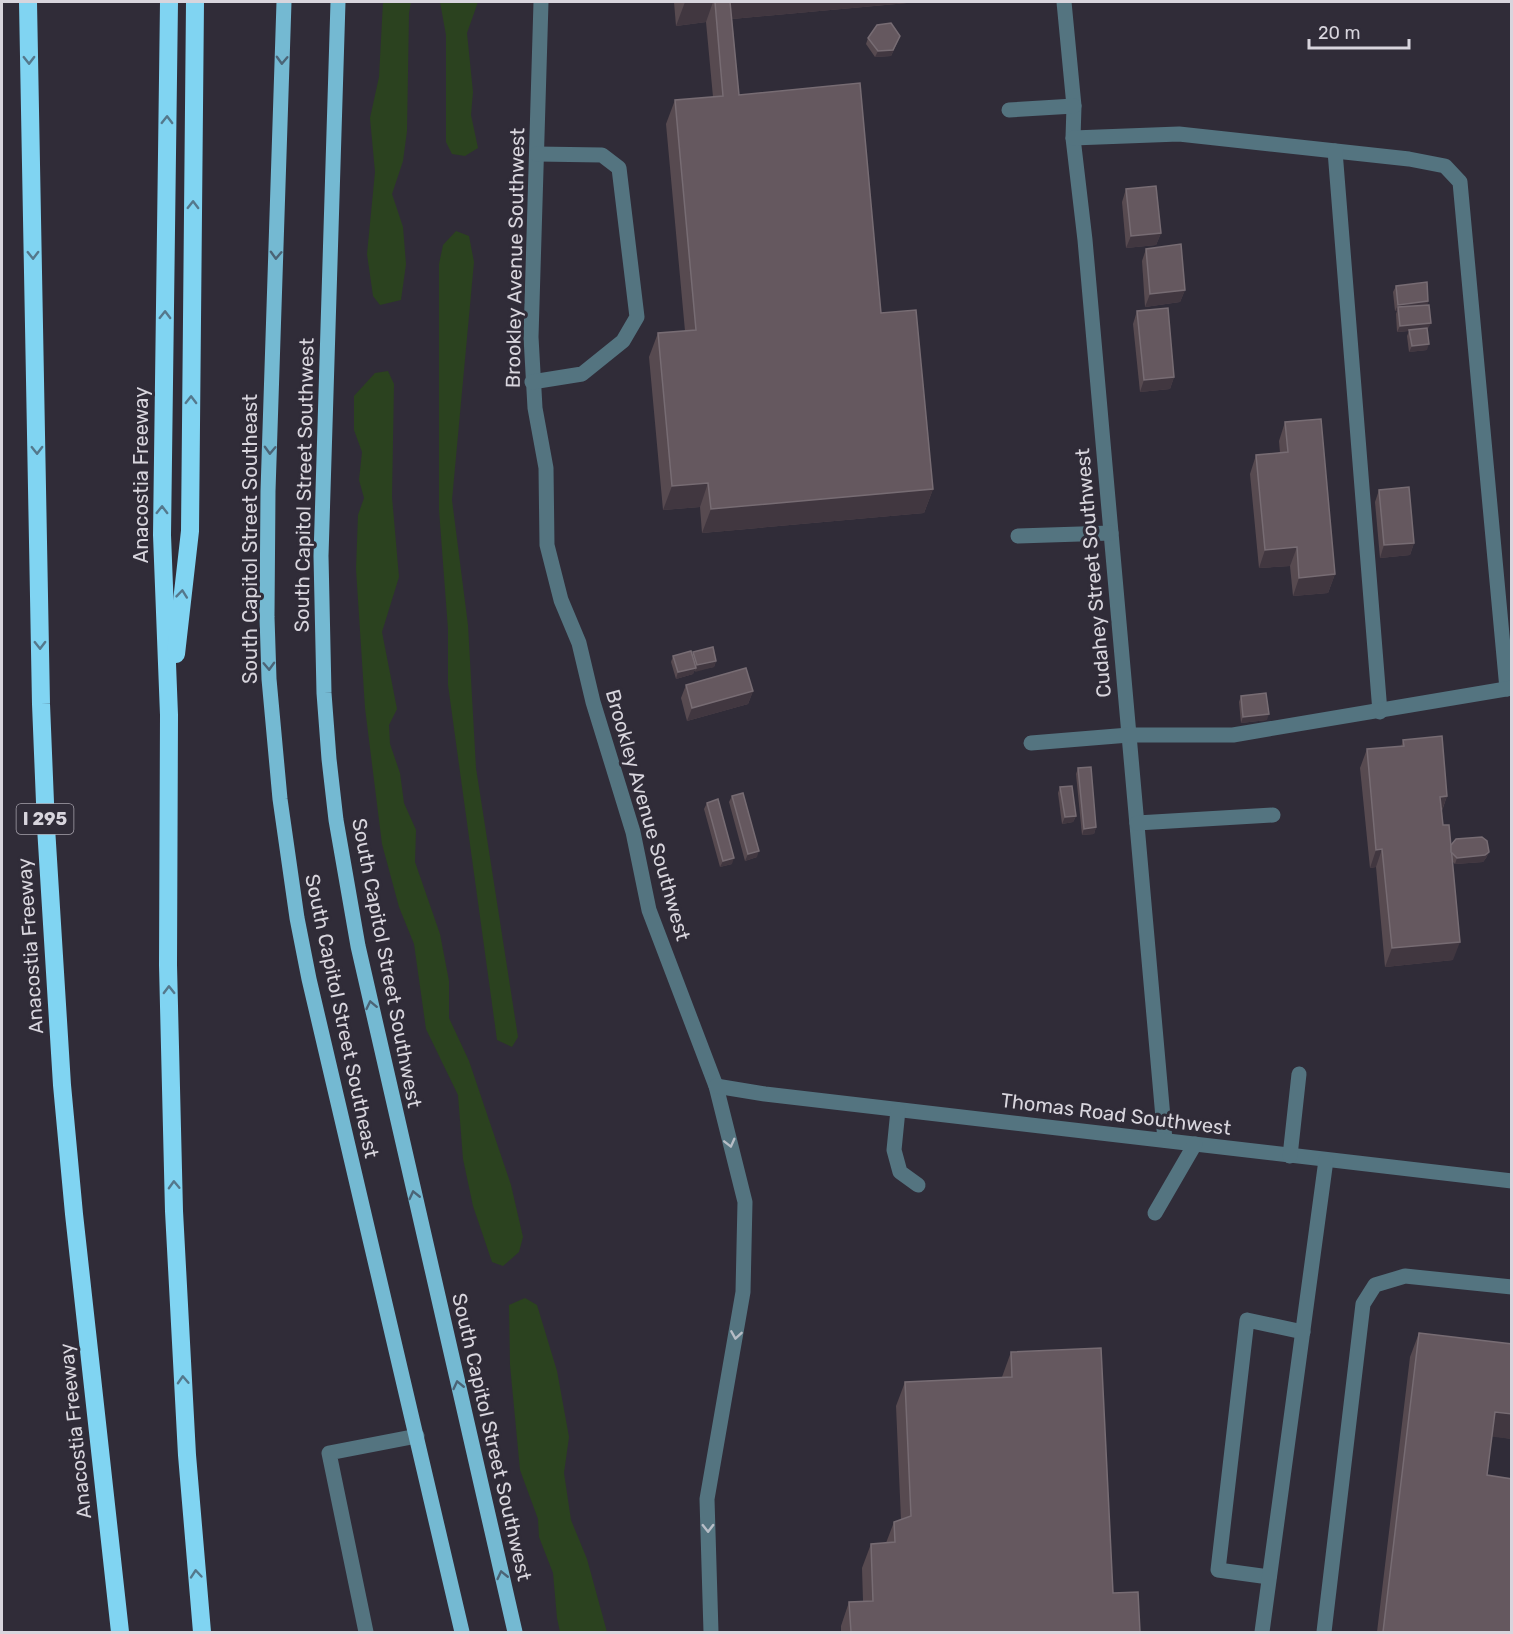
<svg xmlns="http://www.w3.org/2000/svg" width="1513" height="1634" font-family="Rubik,sans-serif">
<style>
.green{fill:#2b421f}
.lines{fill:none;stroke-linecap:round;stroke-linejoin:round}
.minor{stroke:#547480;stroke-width:15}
.major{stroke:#74b9d2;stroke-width:15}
.highway{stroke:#80d4f2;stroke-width:18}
.wall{fill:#574a50}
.shaded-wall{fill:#413740}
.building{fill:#65585f;stroke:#776c73;stroke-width:1.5}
.oneway{stroke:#54788c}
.oneway2{stroke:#4b6476}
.oneway3{stroke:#b7bdc6}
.labels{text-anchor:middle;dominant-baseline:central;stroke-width:6;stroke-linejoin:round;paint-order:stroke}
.shield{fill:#302c38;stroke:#a6a2ac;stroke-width:1.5}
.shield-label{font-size:18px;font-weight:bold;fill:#d8d5dd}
.street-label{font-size:20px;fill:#d8d5dd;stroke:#302c38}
</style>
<rect width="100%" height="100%" fill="#302c38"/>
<g class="green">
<polygon points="383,2 411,2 409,13 407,131 403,161 392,194 403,227 406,264 401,300 380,305 373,296 367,254 375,172 370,118 379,77"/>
<polygon points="440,2 478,2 467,33 473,92 471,115 478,148 465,156 452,154 446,142 446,35"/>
<polygon points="456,231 469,236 474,262 452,500 468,625 476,768 518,1037 512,1047 497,1040 448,685 448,629 439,510 439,264 443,245"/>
<polygon points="388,371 394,384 392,497 399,577 382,632 397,709 389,725 390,744 400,773 404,803 416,830 415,862 440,934 449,981 449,1018 469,1061 511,1185 523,1237 519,1252 503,1266 492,1262 473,1206 463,1159 458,1095 426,1029 414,944 399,907 382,844 365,708 356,569 358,515 364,498 359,480 362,452 354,430 354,396 375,373"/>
<polygon points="525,1298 537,1305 557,1371 569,1437 564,1473 571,1520 587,1559 607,1632 560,1632 557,1618 553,1573 539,1537 538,1519 520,1470 510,1365 509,1305"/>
</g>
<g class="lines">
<g class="minor">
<polyline points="541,2 531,337 535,408 546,468 547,545 561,600 579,643 593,702 633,832 649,910 716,1086 745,1202 743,1292 707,1499 711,1632"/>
<polyline points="1064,2 1074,106 1073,138 1085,240 1165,1140"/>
<polyline points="1009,110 1074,106"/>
<polyline points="1073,138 1179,134 1409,159 1445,166 1460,182 1507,689"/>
<polyline points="1335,151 1380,712"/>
<polyline points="532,382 582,374 623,341 637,317 619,168 602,155 537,154"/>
<polyline points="1018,536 1111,533"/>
<polyline points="1031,743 1129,735 1233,735 1512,688"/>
<polyline points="1137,823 1273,815"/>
<polyline points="716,1086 765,1094 1512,1181"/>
<polyline points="898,1110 894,1150 900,1172 918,1185"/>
<polyline points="1290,1156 1299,1074"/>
<polyline points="1155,1213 1195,1144"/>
<polyline points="1269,1577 1218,1570 1247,1320 1303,1332"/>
<polyline points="366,1632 329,1453 417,1436"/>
<polyline points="1262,1632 1326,1160"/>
<polyline points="1324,1632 1363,1304 1375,1285 1405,1276 1512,1287"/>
</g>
<g class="major">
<polyline points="284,2 268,491 267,617 269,679 280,799 297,918 309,979 462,1632"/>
<polyline points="338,2 321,556 324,693 329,759 336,820 358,946 515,1632"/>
</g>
<g class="highway">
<polyline points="28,2 41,704 46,827 62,1085 74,1214 120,1632"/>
<polyline points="169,2 162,535 169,715 168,965 174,1211 187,1455 202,1632"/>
<polyline points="176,654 190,531 195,2"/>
</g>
</g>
<g class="wall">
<polygon points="674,2 918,2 732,19 739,95 881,313 933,489 924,513 702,533 700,507 663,510 649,357 658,333 685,331 666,124 675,100 713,97 706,22 676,26"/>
<polygon points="868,38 897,43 891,56 875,57 866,44"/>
<polygon points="1126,189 1161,233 1156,245 1126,248 1122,202"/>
<polygon points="1146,249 1185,290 1180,302 1145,307 1142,261"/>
<polygon points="1396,286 1428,301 1427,305 1428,329 1427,329 1427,350 1409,352 1407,336 1409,331 1397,332 1396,314 1397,311 1395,311 1393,292"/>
<polygon points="1137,311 1174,377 1170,389 1140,392 1133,324"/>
<polygon points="1285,422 1335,574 1328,593 1293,596 1290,566 1259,568 1250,474 1256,455 1280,453 1279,441"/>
<polygon points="1379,490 1414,543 1410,555 1380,558 1375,502"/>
<polygon points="693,652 716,661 714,667 694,671 693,674 676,679 671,662 673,656 692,655"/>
<polygon points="686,685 753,691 748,704 687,721 681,698"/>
<polygon points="1241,696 1267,720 1241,723 1239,702"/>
<polygon points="1403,740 1447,796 1442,811 1443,825 1451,846 1489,852 1486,858 1483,862 1455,864 1452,861 1453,960 1385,967 1376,867 1370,868 1360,768 1367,749 1401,747"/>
<polygon points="1078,768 1096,827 1094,834 1082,835 1076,774"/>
<polygon points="1060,787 1076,816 1073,822 1062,824 1058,793"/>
<polygon points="732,796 757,857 745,861 729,802"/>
<polygon points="707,803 732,864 720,867 704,809"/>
<polygon points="1419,1333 1512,1344 1512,1439 1492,1436 1487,1475 1512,1632 1377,1632 1410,1357"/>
<polygon points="1011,1352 1113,1593 1140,1632 841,1632 841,1626 849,1602 863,1601 862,1568 871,1544 886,1543 894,1522 901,1520 896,1406 905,1382 1002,1377"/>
</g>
<g class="shaded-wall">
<polygon points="685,2 713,2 706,22 676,26"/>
<polygon points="728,2 918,2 721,20"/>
<polygon points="900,36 891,56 875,57 878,51"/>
<polygon points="1161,233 1156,245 1126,248 1131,236"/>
<polygon points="1185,290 1180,302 1145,307 1150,294"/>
<polygon points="1428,301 1426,308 1398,307 1397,311 1395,311 1398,305"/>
<polygon points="1431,323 1428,329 1397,332 1400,326"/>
<polygon points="1429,344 1427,350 1409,352 1412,346"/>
<polygon points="1174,377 1170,389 1140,392 1144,380"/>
<polygon points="708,483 700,507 663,510 672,486"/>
<polygon points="933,489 924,513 702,533 711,509"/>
<polygon points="1414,543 1410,555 1380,558 1384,545"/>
<polygon points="1297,547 1290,566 1259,568 1265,550"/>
<polygon points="1335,574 1328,593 1293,596 1299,578"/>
<polygon points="716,661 714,667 695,672 697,665"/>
<polygon points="696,668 693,674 676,679 678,672"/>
<polygon points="753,691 748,704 687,721 692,708"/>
<polygon points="1269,714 1267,720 1241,723 1243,717"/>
<polygon points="1447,796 1440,815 1440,797"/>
<polygon points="1076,816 1073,822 1062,824 1065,817"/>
<polygon points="1096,827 1094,834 1082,835 1084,829"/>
<polygon points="1382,849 1376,867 1370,868 1376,850"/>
<polygon points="759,851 757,857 745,861 748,854"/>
<polygon points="1489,852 1486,858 1483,862 1455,864 1457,858"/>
<polygon points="734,858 732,864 720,867 723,861"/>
<polygon points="1460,942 1453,960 1385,967 1392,948"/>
<polygon points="1495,1412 1512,1414 1512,1439 1486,1436"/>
</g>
<g class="building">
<polygon points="715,2 730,2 739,95 860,83 881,313 916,310 933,489 711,509 708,483 672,486 658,333 696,330 675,100 723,96"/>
<polygon points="891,23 900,36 893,50 878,51 868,38 877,25"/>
<polygon points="1156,186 1161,233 1131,236 1126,189"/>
<polygon points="1181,244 1185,290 1150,294 1146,249"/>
<polygon points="1427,282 1428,301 1398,305 1396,286"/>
<polygon points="1429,305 1431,323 1400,326 1398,307"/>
<polygon points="1168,308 1174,377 1144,380 1137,311"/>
<polygon points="1427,328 1429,344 1412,346 1409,330"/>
<polygon points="1321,419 1335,574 1299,578 1297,547 1265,550 1256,455 1288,452 1285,422"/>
<polygon points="1409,487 1414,543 1384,545 1379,490"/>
<polygon points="713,647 716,661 697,665 693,652"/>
<polygon points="691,651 696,668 678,672 673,656"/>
<polygon points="746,668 753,691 692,708 686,685"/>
<polygon points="1266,693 1269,714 1243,717 1241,696"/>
<polygon points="1442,736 1447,796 1440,797 1443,825 1449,825 1460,942 1392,948 1382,849 1376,850 1367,749 1404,746 1403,740"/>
<polygon points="1091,767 1096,827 1084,829 1078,768"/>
<polygon points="1072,786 1076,816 1065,817 1060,787"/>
<polygon points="743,793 759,851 748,854 732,796"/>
<polygon points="718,799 734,858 723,861 707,803"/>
<polygon points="1482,837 1487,841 1489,852 1485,855 1457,858 1451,852 1451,845 1456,839"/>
<polygon points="1419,1333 1512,1344 1512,1414 1495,1412 1487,1475 1512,1479 1512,1632 1383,1632"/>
<polygon points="1101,1348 1113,1593 1138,1592 1140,1632 851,1632 849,1602 873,1601 871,1544 895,1542 894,1522 911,1516 905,1382 1012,1377 1011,1352"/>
</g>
<defs><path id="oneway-chevron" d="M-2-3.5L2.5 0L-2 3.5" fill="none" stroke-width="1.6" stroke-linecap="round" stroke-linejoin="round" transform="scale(1.5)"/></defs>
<g class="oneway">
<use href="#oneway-chevron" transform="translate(29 60) rotate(89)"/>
<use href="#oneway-chevron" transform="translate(167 120) rotate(-89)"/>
<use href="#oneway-chevron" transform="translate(193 205) rotate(-89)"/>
<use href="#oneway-chevron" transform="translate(33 255) rotate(89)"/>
<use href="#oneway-chevron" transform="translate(165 315) rotate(-89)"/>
<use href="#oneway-chevron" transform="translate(191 400) rotate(-89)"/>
<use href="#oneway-chevron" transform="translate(37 450) rotate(89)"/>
<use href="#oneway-chevron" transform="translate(162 510) rotate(-89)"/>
<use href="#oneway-chevron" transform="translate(182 594) rotate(-84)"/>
<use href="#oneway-chevron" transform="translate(40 645) rotate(89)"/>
<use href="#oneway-chevron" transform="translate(169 990) rotate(-91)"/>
<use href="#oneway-chevron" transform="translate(174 1185) rotate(-92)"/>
<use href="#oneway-chevron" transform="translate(183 1380) rotate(-93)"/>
<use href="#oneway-chevron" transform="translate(196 1574) rotate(-95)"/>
</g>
<g class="oneway2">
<use href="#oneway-chevron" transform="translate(282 60) rotate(92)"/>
<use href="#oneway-chevron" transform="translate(276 255) rotate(92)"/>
<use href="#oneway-chevron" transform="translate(270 450) rotate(92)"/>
<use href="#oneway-chevron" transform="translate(269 666) rotate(88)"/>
<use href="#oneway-chevron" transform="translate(371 1005) rotate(-102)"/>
<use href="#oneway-chevron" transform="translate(414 1195) rotate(-103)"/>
<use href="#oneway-chevron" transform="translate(458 1385) rotate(-103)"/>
<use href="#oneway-chevron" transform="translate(502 1575) rotate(-103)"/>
</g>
<g class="oneway3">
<use href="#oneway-chevron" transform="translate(730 1143) rotate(76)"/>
<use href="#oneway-chevron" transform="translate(736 1335) rotate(99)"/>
<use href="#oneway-chevron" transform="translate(708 1528) rotate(89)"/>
</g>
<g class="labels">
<rect class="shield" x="16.5" y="804" width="57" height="30" rx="4.5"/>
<g class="shield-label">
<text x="45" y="819">I 295</text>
</g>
<g class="street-label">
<text transform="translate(515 258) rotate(-89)">Brookley Avenue Southwest</text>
<text transform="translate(141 475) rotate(-90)">Anacostia Freeway</text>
<text transform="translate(304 485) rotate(-89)">South Capitol Street Southwest</text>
<text transform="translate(250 539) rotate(-90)">South Capitol Street Southeast</text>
<text transform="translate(1093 573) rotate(-95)">Cudahey Street Southwest</text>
<text transform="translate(648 815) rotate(74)">Brookley Avenue Southwest</text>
<text transform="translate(30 946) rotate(-94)">Anacostia Freeway</text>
<text transform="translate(387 963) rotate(79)">South Capitol Street Southwest</text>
<text transform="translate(342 1016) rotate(78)">South Capitol Street Southeast</text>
<text transform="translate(1116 1114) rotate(7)">Thomas Road Southwest</text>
<text transform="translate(75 1431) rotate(-96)">Anacostia Freeway</text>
<text transform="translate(492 1437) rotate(77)">South Capitol Street Southwest</text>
</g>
</g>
<rect width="1513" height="1634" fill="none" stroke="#d8d5dd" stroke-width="6"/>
<path d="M1309 39v9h100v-9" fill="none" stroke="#d8d5dd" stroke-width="3"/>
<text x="1318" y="39" font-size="18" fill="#d8d5dd" stroke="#302c38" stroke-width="4.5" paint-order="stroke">20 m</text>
</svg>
